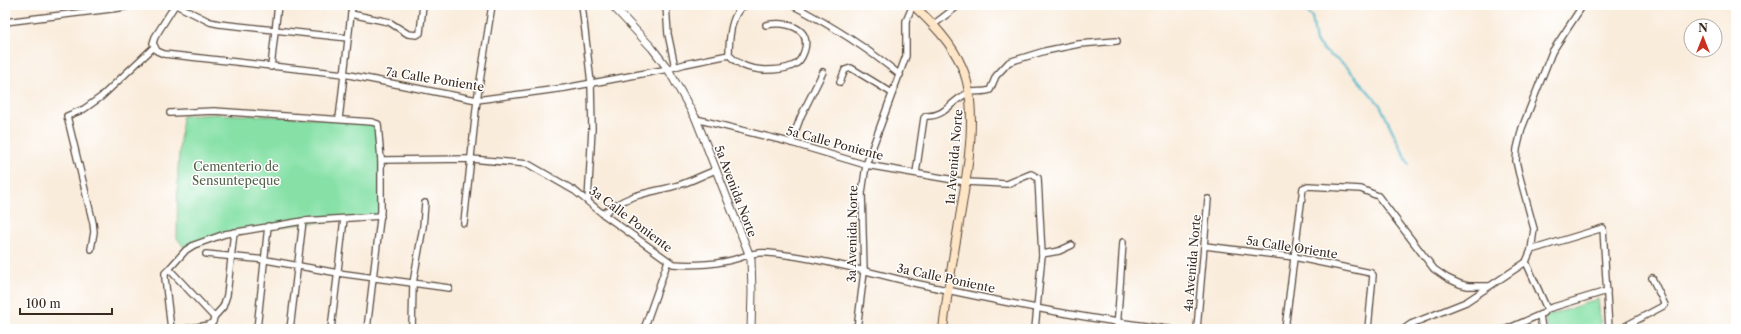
<svg xmlns="http://www.w3.org/2000/svg" width="1741" height="334" font-family="'Libre Caslon Text',serif">
<style>
.green{fill:#87e1a7;stroke:#618662}
.lines{fill:none;stroke-linecap:round;stroke-linejoin:round}
.stream{stroke:#50b8ce;stroke-width:2}
.minor-casing{stroke:#58473a;stroke-width:8}
.tertiary-casing{stroke:#58473a;stroke-width:9}
.secondary-casing{stroke:#58473a;stroke-width:10}
.minor{stroke:#fff;stroke-width:5.5}
.tertiary{stroke:#fff;stroke-width:7}
.secondary{stroke:#fde5c5;stroke-width:8}
.labels{text-anchor:middle;dominant-baseline:central;stroke-width:3;stroke-linejoin:round;paint-order:stroke}
.street-label{font-size:12px;fill:#3b2a1e;stroke:#fff}
.park-label{font-size:12px;fill:#526147;stroke:#fff}
</style>
<rect width="100%" height="100%" fill="#fff"/>
<filter id="ink" filterUnits="userSpaceOnUse"><feTurbulence type="fractalNoise" baseFrequency=".025" numOctaves="2"/><feDisplacementMap in="SourceGraphic" scale="8" xChannelSelector="R" yChannelSelector="G"/><feConvolveMatrix kernelMatrix="1 2 1 2 8 2 1 2 1" color-interpolation-filters="sRGB"/></filter>
<filter id="wash" filterUnits="userSpaceOnUse"><feTurbulence type="fractalNoise" baseFrequency=".012" numOctaves="4" result="noise"/><feDisplacementMap in="SourceGraphic" scale="16" xChannelSelector="R" yChannelSelector="G"/><feGaussianBlur stdDeviation="0.9" result="paint"/><feColorMatrix in="noise" values="0 0 0 0 0 0 0 0 0 0 0 0 0 0 0 0 0 1.4 0 .05"/><feComposite in="paint" operator="in"/></filter>
<g filter="url(#wash)">
<rect width="100%" height="100%" fill="#f9ecdb"/>
<g class="green">
<polygon points="217,114 339,119 378,124 380,215 234,232 186,250 177,238 178,168 182,116"/>
<polygon points="1598,299 1601,329 1547,329 1545,317"/>
</g>
<g class="lines">
<polyline class="stream" points="1302,5 1312,17 1316,42 1326,52 1346,66 1380,105 1409,165"/>
</g>
</g>
<g filter="url(#ink)">
<g class="lines">
<g class="minor-casing">
<g id="minor">
<path d="M 175,5 L 155,37 L 153,43 L 157,51 L 164,54 L 344,74 L 477,100 L 565,88 L 668,69 L 685,64 L 729,55 C 729,42 730,21 739,10 C 740,8 744,6 747,5"/>
<polyline points="176,5 210,22 219,24 348,38"/>
<polyline points="582,5 591,83 592,129 588,201"/>
<polyline points="666,5 668,34 675,67"/>
<path d="M 792,5 C 831,25 866,47 900,75"/>
<polyline points="351,14 389,22 408,34 417,35 420,33 423,5"/>
<polyline points="5,22 119,8 133,5"/>
<polyline points="933,25 959,5"/>
<path d="M 729,55 C 740,66 749,69 765,70 C 774,70 784,70 792,66 C 798,64 802,58 804,52 C 813,27 785,21 766,25"/>
<polyline points="271,67 278,5"/>
<polyline points="840,82 845,70 851,68 892,93"/>
<polyline points="170,113 214,111 372,122 378,124 381,160 381,211 367,329"/>
<polyline points="339,119 352,5"/>
<polyline points="696,119 785,141 866,165 966,182 1007,184 1031,174 1038,178 1042,255 1035,329"/>
<polyline points="791,143 801,116 823,72"/>
<path d="M 381,160 L 471,159 L 528,164 L 575,191 L 603,214 L 673,264 C 694,266 720,264 739,258 C 750,254 757,252 769,253 C 815,257 868,272 914,283 C 998,301 1084,319 1169,329"/>
<path d="M 916,173 L 924,118 L 926,116 C 947,117 951,99 969,93 C 975,90 983,93 990,90 L 996,76 L 1009,62 L 1045,51 L 1079,44 L 1117,41"/>
<path d="M 603,214 C 632,191 650,194 682,184 C 694,180 705,174 716,170"/>
<polyline points="464,223 477,100 492,5"/>
<polyline points="1205,246 1294,257 1371,273 1373,275 1368,329"/>
<polyline points="91,249 94,232 93,223 67,116 84,109 101,97 154,47"/>
<polyline points="1531,250 1603,228 1609,329"/>
<polyline points="206,254 266,260 338,273 449,288"/>
<polyline points="1042,254 1059,251 1072,245"/>
<polyline points="1526,262 1547,309"/>
<polyline points="169,269 165,273 165,278 171,329"/>
<polyline points="1540,315 1542,329"/>
<polyline points="214,317 169,269 186,250 194,245 225,234 303,221 381,216"/>
<polyline points="185,329 209,325 213,322 214,317 223,307 227,295 234,232"/>
<polyline points="257,329 268,226"/>
<polyline points="290,329 303,221"/>
<polyline points="331,329 344,219"/>
<polyline points="412,329 413,283 423,227 425,203"/>
<polyline points="644,329 668,261"/>
<polyline points="857,329 864,272 862,193 866,165 906,56 906,21 913,5"/>
<polyline points="1117,329 1123,242"/>
<polyline points="1197,329 1208,199"/>
<polyline points="1285,329 1303,188 1308,186 1361,189 1378,196 1434,269 1447,278 1460,284 1468,286 1489,286"/>
<polyline points="1404,329 1411,324 1466,302 1526,262 1531,250 1534,229 1519,174 1516,161 1517,149 1522,128 1552,52 1583,5"/>
<polyline points="1507,329 1544,313 1547,309 1607,291"/>
<polyline points="1620,329 1665,305 1652,278"/>
</g>
</g>
<g class="tertiary-casing">
<polyline id="tertiary" points="612,5 652,48 668,69 696,119 751,259 752,292 751,329"/>
</g>
<g class="secondary-casing">
<path id="secondary" d="M 913,5 C 932,23 952,43 962,67 C 981,110 965,184 958,229 C 952,263 947,296 943,329"/>
</g>
<use href="#minor" class="minor"/>
<use href="#tertiary" class="tertiary"/>
<use href="#secondary" class="secondary"/>
</g>
</g>
<g class="labels">
<g class="street-label">
<text transform="translate(435 79) rotate(9)">7a Calle Poniente</text>
<text transform="translate(835 143) rotate(15)">5a Calle Poniente</text>
<text transform="translate(954 157) rotate(-85)">1a Avenida Norte</text>
<text transform="translate(736 191) rotate(69)">5a Avenida Norte</text>
<text transform="translate(631 219) rotate(37)">3a Calle Poniente</text>
<text transform="translate(852 234) rotate(-89)">3a Avenida Norte</text>
<text transform="translate(1292 247) rotate(9)">5a Calle Oriente</text>
<text transform="translate(1192 263) rotate(-85)">4a Avenida Norte</text>
<text transform="translate(946 278) rotate(12)">3a Calle Poniente</text>
</g>
<g class="park-label">
<text x="236" y="166">Cementerio de<tspan x="236" dy="14">Sensuntepeque</tspan></text>
</g>
</g>
<rect width="1741" height="334" fill="none" stroke="#fff" stroke-width="20"/>
<g transform="translate(1703 38)"><circle r="19" fill="#ffffff" stroke="#b1aaa5"/>
<path d="M0-3L7 15L0 10L-7 15Z" fill="#c8321e"/>
<text y="-6" font-size="11" font-weight="bold" text-anchor="middle" fill="#3b2a1e">N</text>
</g>
<path d="M20 308v6h92v-6" fill="none" stroke="#3b2a1e" stroke-width="2"/>
<text x="26" y="308" font-size="12" fill="#3b2a1e" stroke="#ffffff" stroke-width="3" paint-order="stroke">100 m</text>
</svg>
